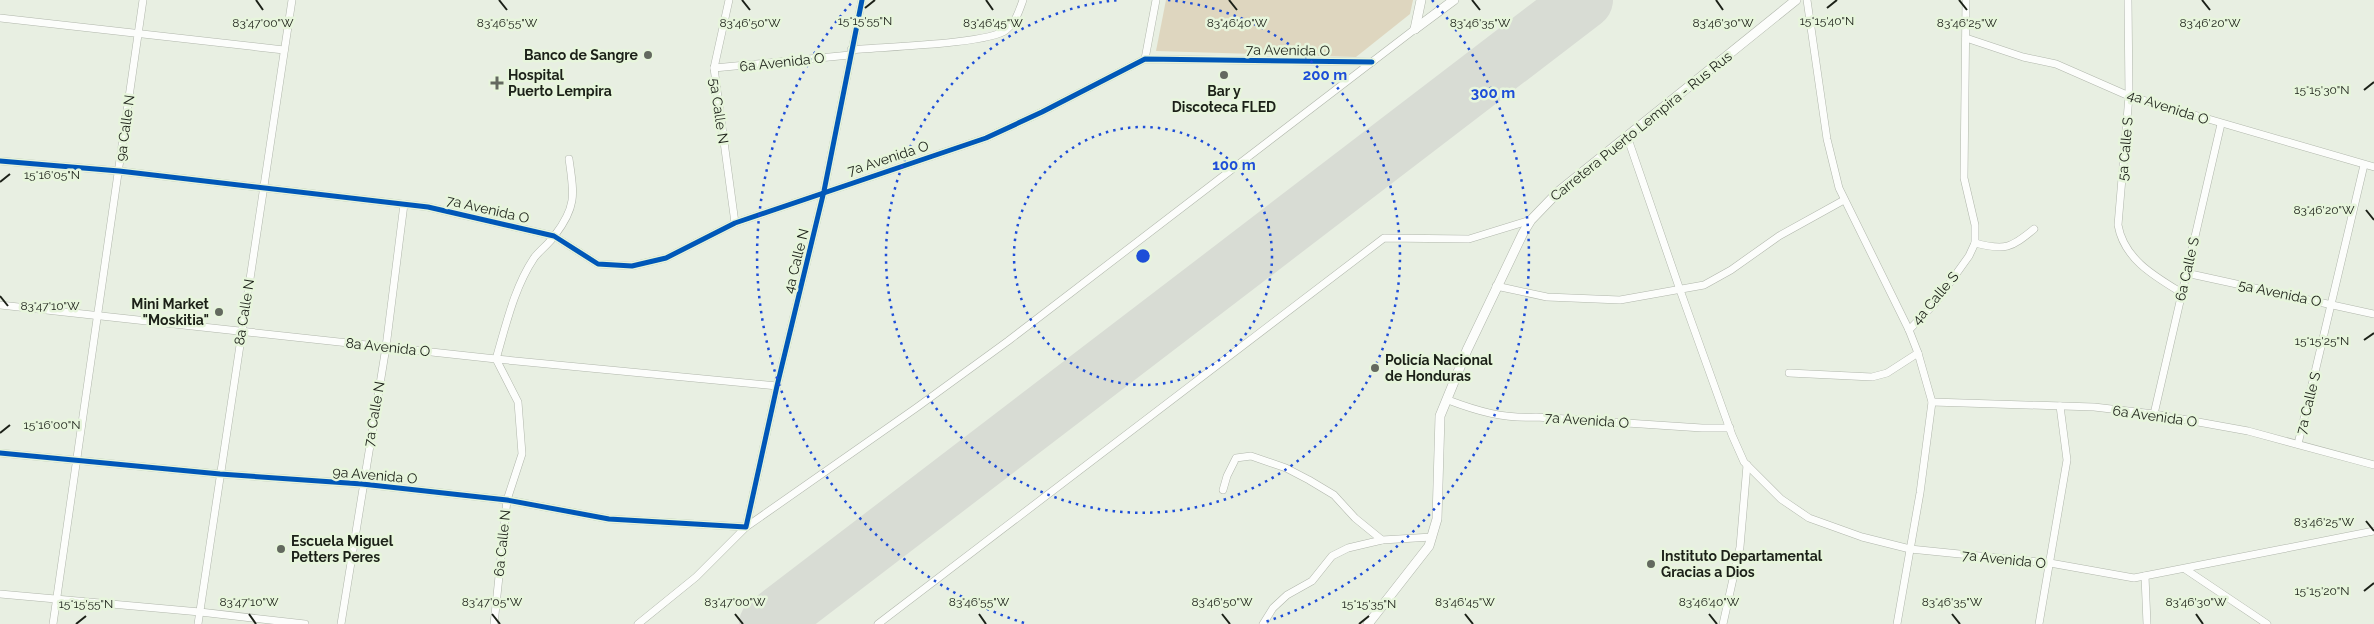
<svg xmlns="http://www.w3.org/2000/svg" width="2374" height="624" font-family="Raleway,sans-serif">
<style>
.green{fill:#ded6bf}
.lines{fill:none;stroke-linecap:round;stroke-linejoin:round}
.runway{stroke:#d8dcd4;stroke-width:58}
.minor-casing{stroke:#b0b6ab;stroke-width:8}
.tertiary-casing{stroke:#b0b6ab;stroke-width:10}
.minor{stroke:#fcfdfb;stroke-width:7}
.tertiary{stroke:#fcfdfb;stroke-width:9}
.cycleway-casing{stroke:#e7f5dc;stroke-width:8}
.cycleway{stroke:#0057b8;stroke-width:5}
.ticks{fill:none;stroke:#1c2118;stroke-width:2}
.ring{fill:none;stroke:#1d4ed8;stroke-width:2.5;stroke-dasharray:2.5 5}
.poi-dot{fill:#63695f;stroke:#e7f5dc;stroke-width:2}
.labels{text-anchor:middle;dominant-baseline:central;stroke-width:5;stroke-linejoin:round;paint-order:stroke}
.street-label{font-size:14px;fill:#1c2118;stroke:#e7f5dc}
.poi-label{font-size:14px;font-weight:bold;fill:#1c2118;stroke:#e7f5dc;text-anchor:start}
.ticks-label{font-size:12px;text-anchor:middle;fill:#1c2118;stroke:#e7f5dc;stroke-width:5;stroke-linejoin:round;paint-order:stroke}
.centre{fill:#1d4ed8;stroke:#e7f5dc;stroke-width:2.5}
.ring-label{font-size:15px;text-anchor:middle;font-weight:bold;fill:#1d4ed8;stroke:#e7f5dc;stroke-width:5;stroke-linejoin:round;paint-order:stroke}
</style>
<rect width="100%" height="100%" fill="#e8efe2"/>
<polygon class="green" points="1166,0 1413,0 1410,14 1356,57 1156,51"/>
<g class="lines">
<polyline class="runway" points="768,624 1584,0"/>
<g class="minor-casing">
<g id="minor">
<polyline points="729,0 714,68 735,223"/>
<polyline points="1807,0 1827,139 1839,188 1909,330 1918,353 1932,402 1920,493 1897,624"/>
<path d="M 2128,0 L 2129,96 L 2118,225 C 2124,259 2154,276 2182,293"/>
<polyline points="0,18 284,50"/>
<polyline points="1966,38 2023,57 2056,64 2129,96 2374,167"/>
<path d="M 851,50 C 880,47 989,44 1006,30 C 1016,22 1019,11 1023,0"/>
<polyline points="1145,59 1156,0"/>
<polyline points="714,68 850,55"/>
<polyline points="1627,136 1680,290 1732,435 1744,462 1781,499 1809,518 1862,537 1910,549 2050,563 2134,578 2374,531"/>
<polyline points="0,161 119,171 428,207 554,236 598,264 632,266 666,258 735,223 986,138 1042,112 1145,59 1372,62"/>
<path d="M 1975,243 C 2005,251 2011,248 2034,229"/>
<polyline points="2186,273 2374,314"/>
<polyline points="1496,286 1547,297 1620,300 1704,285 1731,270 1779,236 1844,200"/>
<polyline points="0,305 496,359 777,386"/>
<polyline points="1909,330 1936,302 1969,256 1975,243 1975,225 1964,178 1966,0"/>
<polyline points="1789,373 1872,377 1887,373 1918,353"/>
<path d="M 1448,400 C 1477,411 1504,419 1536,417 L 1702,428 L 1730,428"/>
<polyline points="1932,402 2094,407 2154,414 2248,431 2374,465"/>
<polyline points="2154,414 2221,124"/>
<polyline points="2298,444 2364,165"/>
<polyline points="0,453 220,474 362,484 507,500 609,519 746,527 777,386 824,191 862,0"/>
<polyline points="1223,490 1227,476 1236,458 1251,456 1286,468 1309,480 1334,495 1355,518 1382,540 1432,537"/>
<polyline points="2185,569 2267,624"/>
<polyline points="2145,576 2147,624"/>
<polyline points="0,594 200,612 305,624"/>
<polyline points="53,624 143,0"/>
<polyline points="198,624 292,0"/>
<polyline points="341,624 386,347 404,204"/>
<path d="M 494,624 L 507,500 L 522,454 L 518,402 L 496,359 C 506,325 514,288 534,258 C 540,250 549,244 555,235 C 577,206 574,194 569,159"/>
<polyline points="638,624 696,577 746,527 916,408 1008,341 1415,29"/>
<polyline points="878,624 1384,238 1469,239 1531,220"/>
<polyline points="1263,624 1273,608 1287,595 1312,581 1332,556 1348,548 1382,540"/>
<polyline points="1723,624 1740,547 1747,465"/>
<polyline points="2039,624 2067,460 2060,406"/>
</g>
</g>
<g class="tertiary-casing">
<g id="tertiary">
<polyline points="1415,29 1454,0"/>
<polyline points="1415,29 1421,0"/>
<polyline points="1368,624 1429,546 1437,519 1440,416 1467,350 1523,233 1531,220 1558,192 1796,0"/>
</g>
</g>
<use href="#minor" class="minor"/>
<use href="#tertiary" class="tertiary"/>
<g class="cycleway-casing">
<g id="cycleway">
<polyline points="0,161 119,171 428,207 554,236 598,264 632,266 666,258 735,223 986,138 1042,112 1145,59 1372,62"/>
<polyline points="0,453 220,474 362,484 507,500 609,519 746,527 777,386 824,191 862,0"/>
</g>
</g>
<use href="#cycleway" class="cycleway"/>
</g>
<path class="ticks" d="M 256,0 L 263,10M 499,0 L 507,10M 742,0 L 750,10M 986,0 L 993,10M 1229,0 L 1237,10M 1472,0 L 1480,10M 1716,0 L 1723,10M 1959,0 L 1967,10M 2202,0 L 2210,10M 865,8 L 875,0M 1827,8 L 1837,0M 2364,90 L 2374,82M 0,182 L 10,174M 2366,210 L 2374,220M 0,296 L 8,306M 2364,340 L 2374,333M 0,433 L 10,425M 2366,521 L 2374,531M 2364,591 L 2374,583M 249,614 L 256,624M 492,614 L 500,624M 735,614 L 743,624M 979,614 L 986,624M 1222,614 L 1230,624M 1465,614 L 1473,624M 1709,614 L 1717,624M 1952,614 L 1960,624M 2196,614 L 2203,624M 76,624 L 86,616M 1359,624 L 1369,616"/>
<g class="ring">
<circle cx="1143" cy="256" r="129"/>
<path d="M1168 0A257 257 0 1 1 1118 0"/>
<path d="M1024 623A386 386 0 0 1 854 0M1432 0A386 386 0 0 1 1262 623"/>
</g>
<g class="poi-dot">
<circle cx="648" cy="55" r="5"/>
<circle cx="1224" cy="75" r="5"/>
<path d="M494.5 75.5h5v5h5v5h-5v5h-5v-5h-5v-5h5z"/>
<circle cx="219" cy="312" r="5"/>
<circle cx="1375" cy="368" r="5"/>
<circle cx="281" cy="549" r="5"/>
<circle cx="1651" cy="564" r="5"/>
</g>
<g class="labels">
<g class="street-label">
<text transform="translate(1288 50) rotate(1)">7a Avenida O</text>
<text transform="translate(782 62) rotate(-6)">6a Avenida O</text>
<text transform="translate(2168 107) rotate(18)">4a Avenida O</text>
<text transform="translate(719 111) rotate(82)">5a Calle N</text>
<text transform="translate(1641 126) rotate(-39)">Carretera Puerto Lempira - Rus Rus</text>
<text transform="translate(125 128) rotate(-82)">9a Calle N</text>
<text transform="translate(2125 149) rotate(-85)">5a Calle S</text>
<text transform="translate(888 158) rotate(-18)">7a Avenida O</text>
<text transform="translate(488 209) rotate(13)">7a Avenida O</text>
<text transform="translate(796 261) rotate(-76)">4a Calle N</text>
<text transform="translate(2187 269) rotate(-77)">6a Calle S</text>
<text transform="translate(2280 293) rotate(12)">5a Avenida O</text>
<text transform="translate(1935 298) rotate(-50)">4a Calle S</text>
<text transform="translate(244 312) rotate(-81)">8a Calle N</text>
<text transform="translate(388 347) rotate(6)">8a Avenida O</text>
<text transform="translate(2308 403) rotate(-76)">7a Calle S</text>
<text transform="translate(374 414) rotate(-80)">7a Calle N</text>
<text transform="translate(2155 416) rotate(8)">6a Avenida O</text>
<text transform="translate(1587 420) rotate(4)">7a Avenida O</text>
<text transform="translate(375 475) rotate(5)">9a Avenida O</text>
<text transform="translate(502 543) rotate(-84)">6a Calle N</text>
<text transform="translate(2004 559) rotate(6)">7a Avenida O</text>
</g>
<g class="poi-label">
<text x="638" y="55" text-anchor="end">Banco de Sangre</text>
<text x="508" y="75">Hospital<tspan x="508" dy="16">Puerto Lempira</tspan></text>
<text x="1224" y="91" text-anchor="middle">Bar y<tspan x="1224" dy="16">Discoteca FLED</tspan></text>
<text x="209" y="304" text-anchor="end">Mini Market<tspan x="209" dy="16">"Moskitia"</tspan></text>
<text x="1385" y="360">Policía Nacional<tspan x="1385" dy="16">de Honduras</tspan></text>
<text x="291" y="541">Escuela Miguel<tspan x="291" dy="16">Petters Peres</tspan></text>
<text x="1661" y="556">Instituto Departamental<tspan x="1661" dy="16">Gracias a Dios</tspan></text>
</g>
</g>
<g class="ticks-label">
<text x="865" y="25">15°15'55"N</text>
<text x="1827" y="25">15°15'40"N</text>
<text x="263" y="27">83°47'00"W</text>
<text x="1480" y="27">83°46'35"W</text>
<text x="2210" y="27">83°46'20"W</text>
<text x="507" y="27">83°46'55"W</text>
<text x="750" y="27">83°46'50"W</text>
<text x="993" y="27">83°46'45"W</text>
<text x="1237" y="27">83°46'40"W</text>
<text x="1723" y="27">83°46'30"W</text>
<text x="1967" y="27">83°46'25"W</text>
<text x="2322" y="94">15°15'30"N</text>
<text x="52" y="179">15°16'05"N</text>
<text x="2324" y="214">83°46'20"W</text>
<text x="50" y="310">83°47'10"W</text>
<text x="2322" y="345">15°15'25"N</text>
<text x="52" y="429">15°16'00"N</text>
<text x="2324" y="526">83°46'25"W</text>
<text x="2322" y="595">15°15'20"N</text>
<text x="249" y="606">83°47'10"W</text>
<text x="492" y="606">83°47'05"W</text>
<text x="735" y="606">83°47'00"W</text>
<text x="979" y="606">83°46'55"W</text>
<text x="1222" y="606">83°46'50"W</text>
<text x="1465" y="606">83°46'45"W</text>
<text x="1709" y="606">83°46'40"W</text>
<text x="1952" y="606">83°46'35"W</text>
<text x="2196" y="606">83°46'30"W</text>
<text x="86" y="608">15°15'55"N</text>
<text x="1369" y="608">15°15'35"N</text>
</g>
<circle cx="1143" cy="256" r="8" class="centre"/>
<g class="ring-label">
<text x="1325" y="80">200 m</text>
<text x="1493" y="98">300 m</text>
<text x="1234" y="170">100 m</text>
</g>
</svg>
